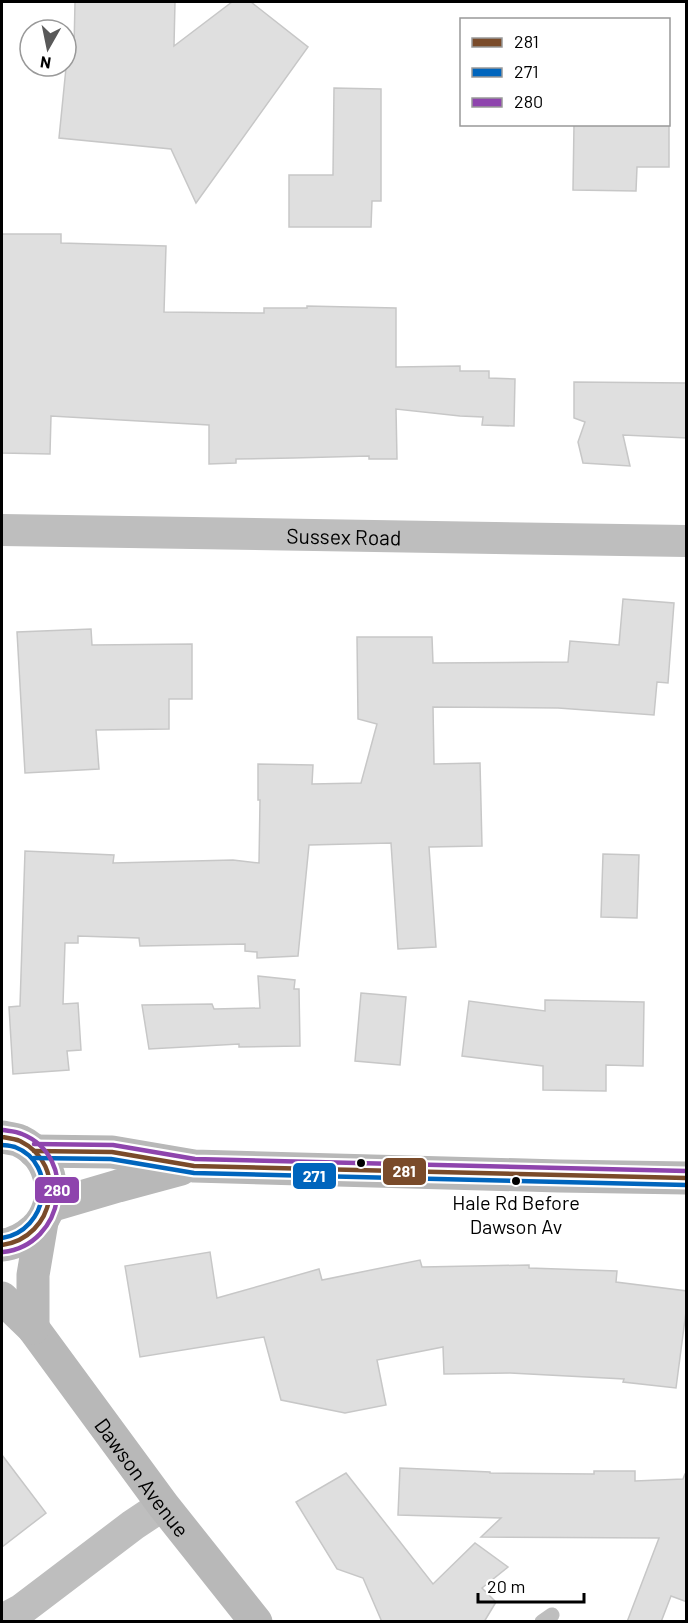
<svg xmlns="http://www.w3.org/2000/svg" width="688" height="1623" font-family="Barlow,sans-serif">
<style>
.building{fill:#dfdfdf;stroke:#c7c7c7;stroke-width:1.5}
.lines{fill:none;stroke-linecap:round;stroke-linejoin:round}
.service{stroke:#bebebe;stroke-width:15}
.minor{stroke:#bebebe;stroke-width:32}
.secondary{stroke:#b8b8b8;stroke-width:33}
.bus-1-casing{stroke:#fff;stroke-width:9}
.bus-2-casing{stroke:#fff;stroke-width:9}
.bus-3-casing{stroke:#fff;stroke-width:9}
.bus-1{stroke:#7a4b2a;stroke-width:4.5}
.bus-2{stroke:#0065bd;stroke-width:4.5}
.bus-3{stroke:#8e44ad;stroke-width:4.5}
.bus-dot{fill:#000;stroke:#fff;stroke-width:2}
.labels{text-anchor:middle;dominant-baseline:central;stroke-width:6;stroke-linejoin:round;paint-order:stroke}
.bus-label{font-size:20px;fill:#000;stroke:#fff}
.street-label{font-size:21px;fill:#000;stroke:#fff}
.line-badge{stroke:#fff;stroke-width:2}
.badge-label{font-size:16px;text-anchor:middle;font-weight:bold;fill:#fff}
</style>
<rect width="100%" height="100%" fill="#fff"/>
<g class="building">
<polygon points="75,2 175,2 174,46 232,2 251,2 308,47 196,203 171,149 59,138 68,48 74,48"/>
<polygon points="334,88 381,89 381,201 372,201 371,227 289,227 289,175 333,175"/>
<polygon points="574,124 669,124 669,167 637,167 636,191 573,190"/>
<polygon points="2,234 61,234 61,243 166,246 164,312 264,313 264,308 307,308 307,306 396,308 396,367 460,366 460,371 489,371 489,378 515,379 514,426 482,425 483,417 460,416 396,409 397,459 369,459 369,456 293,458 236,459 236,463 209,464 209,425 51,416 50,454 2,453"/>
<polygon points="574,382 687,383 687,438 623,435 630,466 583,463 578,442 585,422 574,418"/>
<polygon points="623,599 674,603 668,683 657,682 654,715 558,708 433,707 434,764 480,763 482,846 429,847 436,947 398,949 391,843 309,845 298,956 257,958 257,952 245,951 245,944 140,946 139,938 78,936 78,943 65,943 63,1004 78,1003 81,1050 67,1051 69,1070 13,1074 9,1007 20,1006 25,851 114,855 113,863 233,860 259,863 260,800 258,800 258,764 313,765 312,784 361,783 377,724 358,719 357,637 432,637 433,663 568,662 570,641 619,645"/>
<polygon points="91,629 92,645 192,644 192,699 169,699 169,729 96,730 99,769 25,773 17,632"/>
<polygon points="603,854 639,855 637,918 601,917"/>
<polygon points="258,976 295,980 294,989 299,989 300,1046 239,1047 239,1044 149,1049 142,1005 212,1004 214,1009 260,1008"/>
<polygon points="361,993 406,997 400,1065 355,1061"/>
<polygon points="545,1000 644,1002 643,1066 606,1065 606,1091 543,1090 543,1066 462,1056 469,1001 545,1011"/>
<polygon points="210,1252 217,1298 319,1269 322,1280 420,1260 422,1267 529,1265 529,1268 617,1271 616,1282 687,1291 687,1304 676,1388 623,1382 624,1379 510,1373 444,1374 443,1347 377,1360 386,1405 345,1413 281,1400 264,1337 140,1357 125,1266"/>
<polygon points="2,1455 46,1513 2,1547"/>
<polygon points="400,1468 490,1472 490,1473 594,1474 594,1471 635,1471 635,1481 683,1479 685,1474 687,1474 687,1602 671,1596 661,1622 627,1622 659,1538 481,1537 501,1518 398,1515"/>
<polygon points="346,1473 433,1584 475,1543 508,1567 482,1588 496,1602 484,1622 382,1622 363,1578 337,1569 296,1502"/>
</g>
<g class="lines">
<polyline class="service" points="542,1622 552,1615"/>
<g class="minor">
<path id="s1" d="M 2,530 L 686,541"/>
<polyline points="2,1620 21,1610 133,1525 163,1505"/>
</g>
<g class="secondary">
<path d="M 2,1137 C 7,1138 15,1139 20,1141 C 54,1157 61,1204 35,1229 C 25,1238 15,1244 2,1245"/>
<polyline points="34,1151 112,1152 194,1166 559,1176 686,1178"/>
<polyline points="50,1206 118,1186 181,1169"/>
<path id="s2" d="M 2,1298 L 33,1328 L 163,1505 L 256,1622"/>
<polyline points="33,1328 33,1275 42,1222"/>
</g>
<g class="bus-1-casing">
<g id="bus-1">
<path d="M 2,1137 C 8,1138 15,1139 20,1141 C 69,1165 55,1238 2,1245"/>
<polyline points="34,1151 112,1152 194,1166 686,1178"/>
</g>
</g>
<g class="bus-2-casing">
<g id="bus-2">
<path d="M 2,1145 C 6,1145 11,1146 15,1147 C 59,1164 48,1231 2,1238"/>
<polyline points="34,1158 111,1159 194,1173 686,1185"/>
</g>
</g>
<g class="bus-3-casing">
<g id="bus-3">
<polyline points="34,1144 113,1145 195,1159 686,1171"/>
<path d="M 3,1252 C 65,1245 79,1157 22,1134 C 16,1131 9,1131 3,1130"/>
</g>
</g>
<use href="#bus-1" class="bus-1"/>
<use href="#bus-2" class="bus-2"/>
<use href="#bus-3" class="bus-3"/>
</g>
<g class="bus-dot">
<circle cx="361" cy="1163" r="5"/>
<circle cx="516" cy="1181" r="5"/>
</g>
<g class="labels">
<g class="bus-label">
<text x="516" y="1202">Hale Rd Before<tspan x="516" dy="24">Dawson Av</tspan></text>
</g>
<g class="street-label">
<text stroke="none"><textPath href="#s1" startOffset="342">Sussex Road</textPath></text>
<text stroke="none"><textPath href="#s2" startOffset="228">Dawson Avenue</textPath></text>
</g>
</g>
<g class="line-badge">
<rect x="382" y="1157" width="45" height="29" rx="6" fill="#7a4b2a"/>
<rect x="292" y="1162" width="45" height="28" rx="6" fill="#0065bd"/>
<rect x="34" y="1176" width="46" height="28" rx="6" fill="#8e44ad"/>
</g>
<g class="badge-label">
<text x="404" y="1177">281</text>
<text x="314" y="1182">271</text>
<text x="57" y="1196">280</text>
</g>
<rect width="688" height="1623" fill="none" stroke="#000000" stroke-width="6"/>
<rect x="460" y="18" width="210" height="108" fill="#ffffff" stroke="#999999" stroke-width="1.5"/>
<rect x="472" y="38" width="30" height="9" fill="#7a4b2a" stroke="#999999" stroke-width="1.5"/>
<text x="514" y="48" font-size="18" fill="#000000">281</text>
<rect x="472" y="68" width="30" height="9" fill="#0065bd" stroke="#999999" stroke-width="1.5"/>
<text x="514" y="78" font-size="18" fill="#000000">271</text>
<rect x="472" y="98" width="30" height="9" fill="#8e44ad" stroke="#999999" stroke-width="1.5"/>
<text x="514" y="108" font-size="18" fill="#000000">280</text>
<g transform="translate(48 48) rotate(189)"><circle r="28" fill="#ffffff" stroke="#999999" stroke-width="1.5"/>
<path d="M0-4.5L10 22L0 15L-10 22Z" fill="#595959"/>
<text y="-9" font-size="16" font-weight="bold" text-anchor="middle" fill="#000000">N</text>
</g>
<path d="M478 1593v9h106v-9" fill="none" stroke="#000000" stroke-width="3"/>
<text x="487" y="1593" font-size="18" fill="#000000" stroke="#ffffff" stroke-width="4.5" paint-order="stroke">20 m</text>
</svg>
